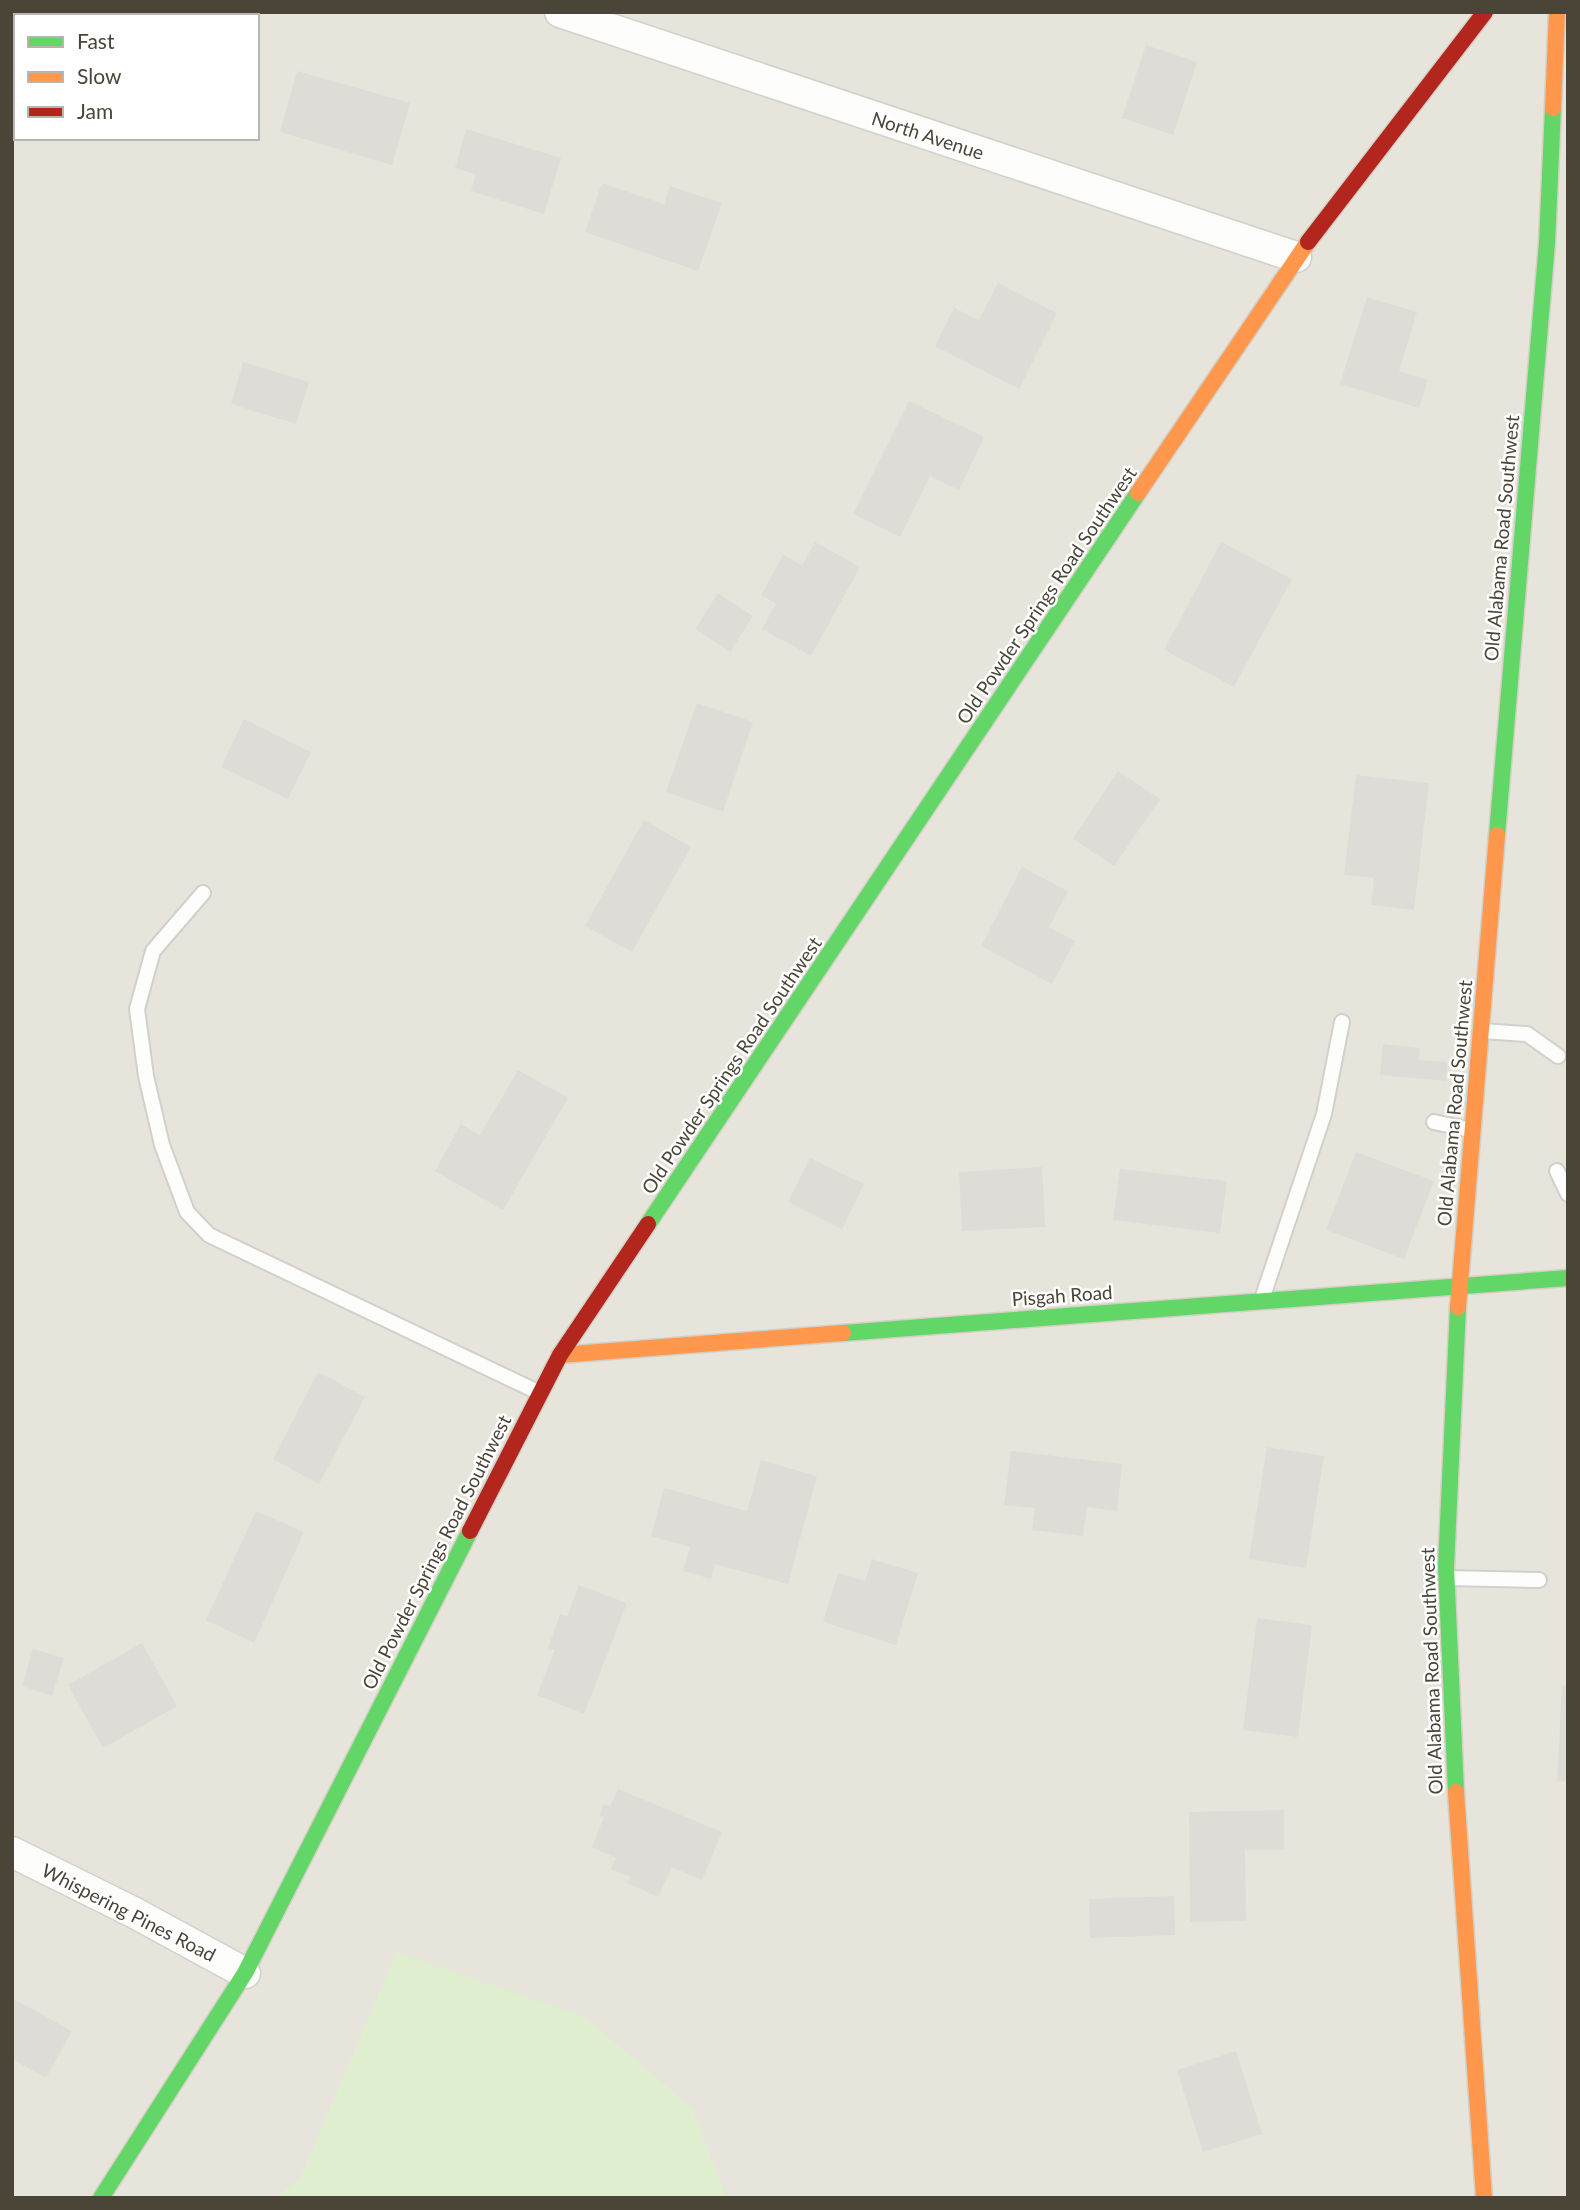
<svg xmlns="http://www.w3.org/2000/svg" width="1580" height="2210" font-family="Lato,sans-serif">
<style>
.residential{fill:#e7e5db;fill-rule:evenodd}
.green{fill:#deeece}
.building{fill:#dddcd6}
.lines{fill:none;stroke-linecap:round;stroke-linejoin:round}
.lane-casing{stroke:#d1d0cb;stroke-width:18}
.street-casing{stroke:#d1d0cb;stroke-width:33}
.fast-casing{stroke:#d3d0c5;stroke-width:19}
.slow-casing{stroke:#d3d0c5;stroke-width:19}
.jam-casing{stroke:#d3d0c5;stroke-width:19}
.lane{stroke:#fdfdfc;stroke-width:14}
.street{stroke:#fdfdfc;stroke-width:30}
.fast{stroke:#63d668;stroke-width:16}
.slow{stroke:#ff974d;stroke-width:16}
.jam{stroke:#b3261e;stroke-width:16}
.labels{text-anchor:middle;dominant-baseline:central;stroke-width:5;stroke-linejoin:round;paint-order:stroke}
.street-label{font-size:19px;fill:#4b4538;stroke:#fff}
</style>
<rect width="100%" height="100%" fill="#f3f3ee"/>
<path class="residential" d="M 12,12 L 1568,12 L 1568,2198 L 12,2198 ZM 16,16 L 257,16 L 257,138 L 16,138 Z"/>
<polygon class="green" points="397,1952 583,2016 691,2107 727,2198 273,2198 300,2179"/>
<g class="building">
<polygon points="29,12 103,12 112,15 28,16"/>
<polygon points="1146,45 1197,62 1173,135 1122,118"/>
<polygon points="15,59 16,59 16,89 12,88"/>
<polygon points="297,71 410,103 392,165 280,132"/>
<polygon points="466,129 561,158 544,214 471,191 476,174 455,168"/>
<polygon points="602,183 664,204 670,186 722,203 698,271 585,232"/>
<polygon points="998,283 1057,313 1019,389 935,346 954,308 979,320"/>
<polygon points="1367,297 1417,312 1399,371 1428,380 1419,408 1340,384"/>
<polygon points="243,362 309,382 296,424 231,404"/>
<polygon points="909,401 984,437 959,490 930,476 900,537 853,514"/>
<polygon points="815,542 860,567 811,656 762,629 776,604 761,595 783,555 802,565"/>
<polygon points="1221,542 1292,579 1234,687 1164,650"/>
<polygon points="718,593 753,616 730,652 695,629"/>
<polygon points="697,703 753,722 723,812 666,792"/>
<polygon points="244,719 311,752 288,799 221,767"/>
<polygon points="1118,771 1160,799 1114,866 1073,839"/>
<polygon points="1356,775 1429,783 1414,910 1371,905 1374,878 1344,875"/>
<polygon points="644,820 691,847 632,952 585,926"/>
<polygon points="1022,867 1068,891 1049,927 1075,941 1052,984 981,946"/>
<polygon points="1383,1044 1420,1048 1419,1060 1447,1062 1446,1081 1380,1075"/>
<polygon points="518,1070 568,1098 503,1210 435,1171 461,1124 480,1135"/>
<polygon points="1356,1152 1434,1181 1404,1259 1326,1230"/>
<polygon points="810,1158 864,1184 842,1229 788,1202"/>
<polygon points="1042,1167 1045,1227 962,1231 959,1172"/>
<polygon points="1120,1169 1227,1181 1220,1233 1113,1220"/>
<polygon points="318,1372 365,1397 319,1484 273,1459"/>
<polygon points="1267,1447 1324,1456 1306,1568 1249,1559"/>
<polygon points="1011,1451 1122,1464 1117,1511 1087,1507 1083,1536 1032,1530 1035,1508 1004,1505"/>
<polygon points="761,1460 817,1476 788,1584 715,1564 711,1579 683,1571 690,1547 651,1536 664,1488 747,1511"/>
<polygon points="256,1511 304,1532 254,1643 206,1620"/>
<polygon points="872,1559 918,1573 896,1645 823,1622 838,1573 865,1581"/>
<polygon points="579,1585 627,1603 584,1714 537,1695 555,1650 548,1648 560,1614 567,1616"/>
<polygon points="1257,1618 1312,1625 1298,1737 1243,1730"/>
<polygon points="142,1643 177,1706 103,1748 68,1685"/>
<polygon points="33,1649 64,1658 52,1696 22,1686"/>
<polygon points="1562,1685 1568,1686 1568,1782 1557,1781"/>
<polygon points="618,1789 722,1832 702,1880 672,1867 658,1897 627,1883 630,1877 611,1869 616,1858 592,1847 604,1817 599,1816 604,1804 610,1806"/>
<polygon points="1284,1810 1284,1850 1245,1850 1246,1921 1190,1922 1189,1812"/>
<polygon points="1174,1896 1175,1935 1090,1938 1089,1899"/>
<polygon points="12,1998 72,2031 46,2078 12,2059"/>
<polygon points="1236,2051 1262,2134 1203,2152 1177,2070"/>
</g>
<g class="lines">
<g class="lane-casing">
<g id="lane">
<polyline points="203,893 153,951 137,1009 146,1076 162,1145 187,1212 209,1235 540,1393"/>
<polyline points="1482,1031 1527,1034 1558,1056"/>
<polyline points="1434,1122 1471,1130"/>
<polyline points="1557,1171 1568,1194"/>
<polyline points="1262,1299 1324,1114 1342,1022"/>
<polyline points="1448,1578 1539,1580"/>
</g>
</g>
<g class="street-casing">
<g id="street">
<polyline points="560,12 1296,257"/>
<polyline points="12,1852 133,1912 245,1973"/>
</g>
</g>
<g class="fast-casing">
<g id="fast">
<polyline points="1497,835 1547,243 1553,108"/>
<polyline points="648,1224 1138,493"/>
<polyline points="843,1333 1568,1278"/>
<polyline points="1456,1792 1446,1567 1458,1307"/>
<polyline points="101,2198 245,1973 470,1531"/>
</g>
</g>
<g class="slow-casing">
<g id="slow">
<polyline points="1553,108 1557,12"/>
<polyline points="1138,493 1308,242"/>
<polyline points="1458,1307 1497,835"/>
<polyline points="560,1355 843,1333"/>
<polyline points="1456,1792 1484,2198"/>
</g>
</g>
<g class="jam-casing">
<g id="jam">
<polyline points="1308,242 1485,12"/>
<polyline points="470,1531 560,1355 648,1224"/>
</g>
</g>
<use href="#lane" class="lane"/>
<use href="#street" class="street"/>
<use href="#fast" class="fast"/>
<use href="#slow" class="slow"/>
<use href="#jam" class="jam"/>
</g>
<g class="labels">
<g class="street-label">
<text transform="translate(928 135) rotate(18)">North Avenue</text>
<text transform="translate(1501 538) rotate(-85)">Old Alabama Road Southwest</text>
<text transform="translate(1046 595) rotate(-56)">Old Powder Springs Road Southwest</text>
<text transform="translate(731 1065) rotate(-56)">Old Powder Springs Road Southwest</text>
<text transform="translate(1454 1103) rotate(-85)">Old Alabama Road Southwest</text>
<text transform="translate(1062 1295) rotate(-4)">Pisgah Road</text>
<text transform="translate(436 1552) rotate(-63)">Old Powder Springs Road Southwest</text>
<text transform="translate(1431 1671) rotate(-92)">Old Alabama Road Southwest</text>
<text transform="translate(129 1912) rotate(27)">Whispering Pines Road</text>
</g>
</g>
<rect width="1580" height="2210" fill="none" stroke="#4b4538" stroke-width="28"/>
<rect x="14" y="14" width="245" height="126" fill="#ffffff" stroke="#b7b5af" stroke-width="2"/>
<rect x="28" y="37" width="35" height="10" fill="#63d668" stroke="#b7b5af" stroke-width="2"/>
<text x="77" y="49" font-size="21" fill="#4b4538">Fast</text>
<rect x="28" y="72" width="35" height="10" fill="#ff974d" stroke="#b7b5af" stroke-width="2"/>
<text x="77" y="84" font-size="21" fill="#4b4538">Slow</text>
<rect x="28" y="107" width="35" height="10" fill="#b3261e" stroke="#b7b5af" stroke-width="2"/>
<text x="77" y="119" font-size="21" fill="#4b4538">Jam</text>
</svg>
